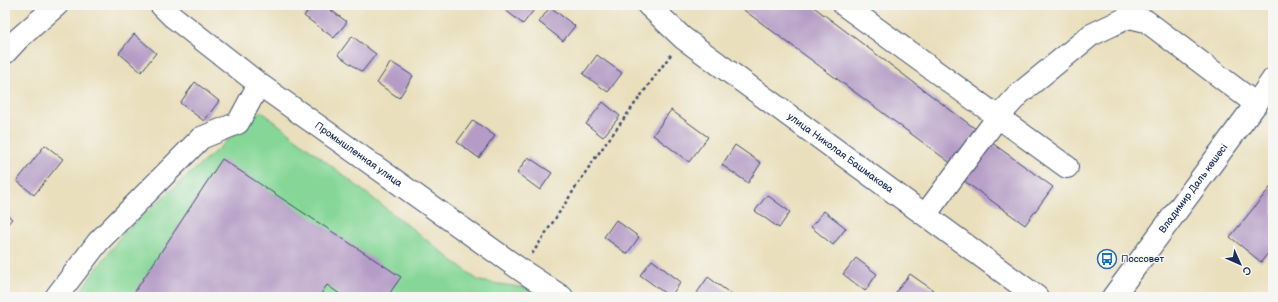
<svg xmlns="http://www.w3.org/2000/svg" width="1278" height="302" font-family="'Balsamiq Sans',sans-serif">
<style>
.green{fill:#86d797;stroke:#50837a}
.building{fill:#b59cc6}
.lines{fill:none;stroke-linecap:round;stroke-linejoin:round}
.minor-casing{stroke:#3a496c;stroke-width:24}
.path{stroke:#3a496c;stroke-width:2.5;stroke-dasharray:3 3;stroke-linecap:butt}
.minor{stroke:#fff;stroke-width:22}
.labels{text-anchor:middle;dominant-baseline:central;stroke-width:3;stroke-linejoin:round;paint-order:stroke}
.street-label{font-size:10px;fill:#1b2f5e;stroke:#f6f6f2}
.poi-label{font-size:10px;fill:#1b2f5e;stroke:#f6f6f2;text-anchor:start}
</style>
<rect width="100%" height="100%" fill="#f6f6f2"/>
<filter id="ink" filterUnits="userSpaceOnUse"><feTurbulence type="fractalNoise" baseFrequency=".025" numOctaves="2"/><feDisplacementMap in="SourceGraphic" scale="8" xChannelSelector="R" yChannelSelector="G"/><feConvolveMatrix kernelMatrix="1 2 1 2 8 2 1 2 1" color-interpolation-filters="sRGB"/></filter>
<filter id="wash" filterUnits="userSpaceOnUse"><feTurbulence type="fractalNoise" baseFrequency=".012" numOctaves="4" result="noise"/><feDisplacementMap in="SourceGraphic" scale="16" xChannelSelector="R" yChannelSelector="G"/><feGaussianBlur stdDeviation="0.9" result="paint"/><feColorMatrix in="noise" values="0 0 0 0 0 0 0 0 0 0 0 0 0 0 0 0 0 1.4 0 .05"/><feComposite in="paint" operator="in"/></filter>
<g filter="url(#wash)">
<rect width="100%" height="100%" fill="#eadfbc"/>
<polygon class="green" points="261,111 479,281 534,289 545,297 76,297 124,232"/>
<g id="blocks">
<g class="building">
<polygon points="312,5 324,5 347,22 334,38 304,16"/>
<polygon points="499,5 535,5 537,6 523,24"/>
<polygon points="737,5 811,5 981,133 956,167"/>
<polygon points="550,7 575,26 563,41 539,22"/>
<polygon points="134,34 156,53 141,72 119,53"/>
<polygon points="352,36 376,54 362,72 338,55"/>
<polygon points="597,55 622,73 608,92 583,74"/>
<polygon points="391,62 413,76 399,98 377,83"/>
<polygon points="195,82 219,101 204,121 180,103"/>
<polygon points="603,102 620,116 603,137 586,124"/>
<polygon points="671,110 708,137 689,162 653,135"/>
<polygon points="473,120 495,136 479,158 457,142"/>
<polygon points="988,140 1053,187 1025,225 960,178"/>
<polygon points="45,145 63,159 34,195 17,181"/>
<polygon points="735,145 761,163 748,183 722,165"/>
<polygon points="528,157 552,173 540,190 517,173"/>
<polygon points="222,159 401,277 387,297 344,297 327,285 319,297 134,297 132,296"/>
<polygon points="1273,184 1273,247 1261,262 1230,237"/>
<polygon points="767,195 790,212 779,228 755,211"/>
<polygon points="824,211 846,228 833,245 811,227"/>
<polygon points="5,213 12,219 5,227"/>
<polygon points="616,220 639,237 627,254 604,237"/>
<polygon points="856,258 877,274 865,291 843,274"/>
<polygon points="652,260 681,282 670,297 640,275"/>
<polygon points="910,274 933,290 928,297 903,297 896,292"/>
<polygon points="708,277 735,297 694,297"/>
</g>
</g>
</g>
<g filter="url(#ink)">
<use href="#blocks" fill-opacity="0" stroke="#3a496c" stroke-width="1"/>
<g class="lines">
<g class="minor-casing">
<g id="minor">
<path id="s1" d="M 161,5 L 172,16 L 259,84 L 521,270 L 562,297"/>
<path id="s2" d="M 648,5 L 683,38 L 1037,297"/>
<polyline points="844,5 1067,167"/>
<polyline points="5,53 18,39 57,5"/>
<polyline points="925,215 998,117 1019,94 1091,35 1129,17 1146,21 1256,104"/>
<polyline points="56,297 98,242 201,138 238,123 259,84"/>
<path id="s3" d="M 1113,297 L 1256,104 L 1273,79"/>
</g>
</g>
<polyline class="path" points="532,254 593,161 672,53"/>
<use href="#minor" class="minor"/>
</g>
</g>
<defs>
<g id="bus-ring" transform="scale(1)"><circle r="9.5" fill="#f6f6f2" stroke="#1f6fb2" stroke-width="1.5"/><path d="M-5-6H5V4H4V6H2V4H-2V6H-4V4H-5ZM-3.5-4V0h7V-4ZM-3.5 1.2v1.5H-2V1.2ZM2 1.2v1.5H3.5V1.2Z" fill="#1f6fb2"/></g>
</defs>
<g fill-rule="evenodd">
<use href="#bus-ring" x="1107" y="259"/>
</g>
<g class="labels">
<g class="street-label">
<text stroke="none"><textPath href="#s2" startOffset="243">улица Николая Башмакова</textPath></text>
<text stroke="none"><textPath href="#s1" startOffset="248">Промышленная улица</textPath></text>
<text stroke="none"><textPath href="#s3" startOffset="135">Владимир Даль көшесі</textPath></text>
</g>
<g class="poi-label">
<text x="1121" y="259">Поссовет</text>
</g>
</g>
<rect width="1278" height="302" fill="none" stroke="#f6f6f2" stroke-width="20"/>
<g transform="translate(1240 264) rotate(135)" stroke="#f6f6f2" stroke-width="3" paint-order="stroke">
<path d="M0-3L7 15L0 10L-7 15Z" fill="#1b2f5e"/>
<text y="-6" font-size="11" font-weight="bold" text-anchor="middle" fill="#1b2f5e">С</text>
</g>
</svg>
